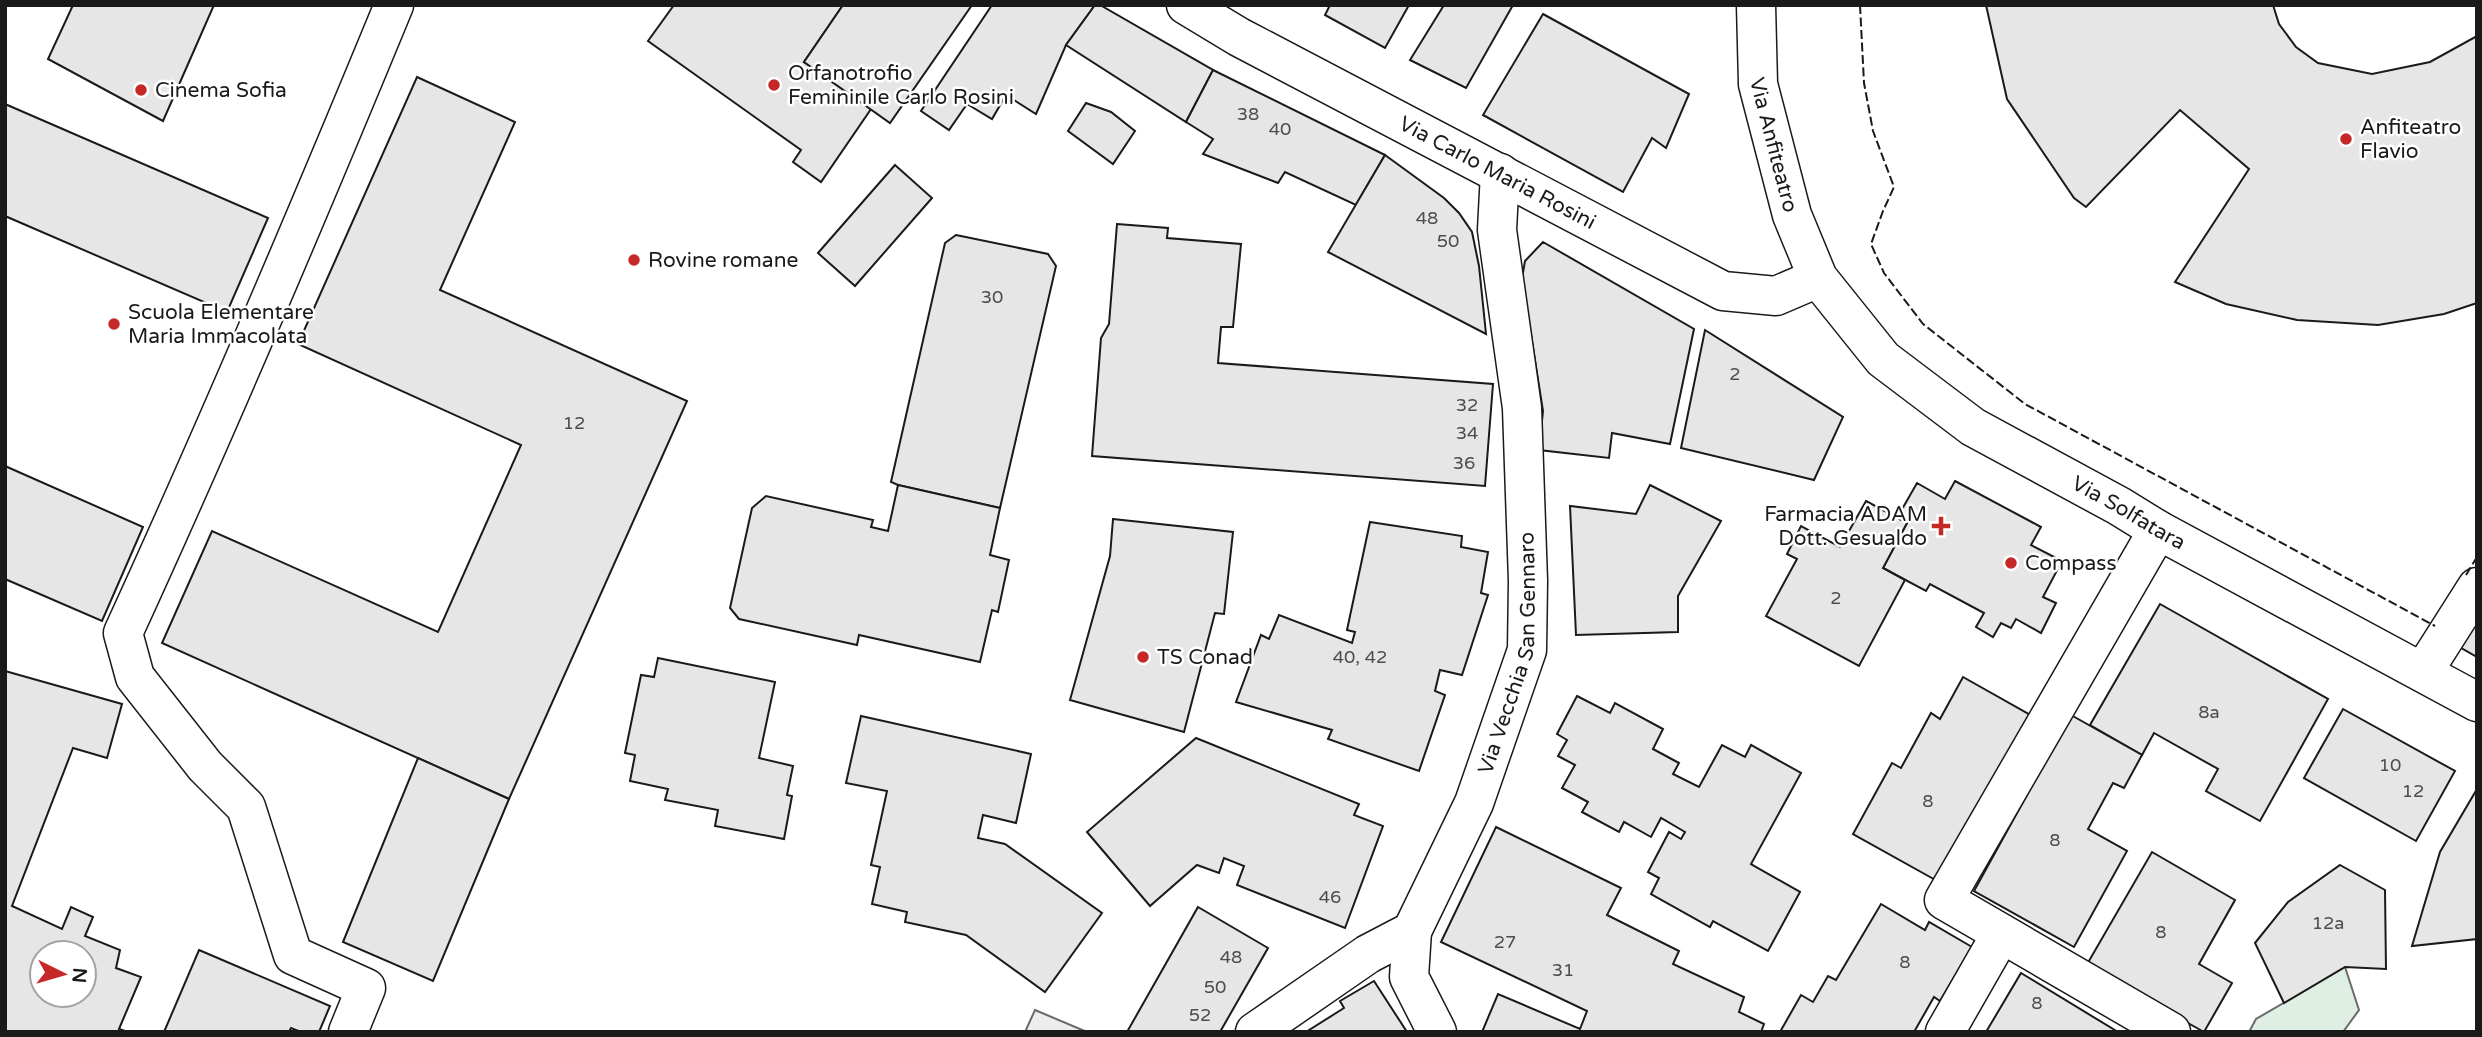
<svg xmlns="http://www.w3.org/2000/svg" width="2482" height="1037" font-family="'Varela Round',sans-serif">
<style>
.green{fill:#e0efe3;stroke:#6a6a6a;stroke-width:2}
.parking{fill:#ededed;stroke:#6a6a6a;stroke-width:2}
.building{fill:#e6e6e6;stroke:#1a1a1a;stroke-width:2;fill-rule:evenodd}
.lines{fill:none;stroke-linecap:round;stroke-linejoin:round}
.minor-casing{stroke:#1a1a1a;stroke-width:41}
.major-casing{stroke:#1a1a1a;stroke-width:41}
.minor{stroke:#fff;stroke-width:38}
.major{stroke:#fff;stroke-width:38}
.fence{stroke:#1a1a1a;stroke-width:2;stroke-dasharray:9 3.5;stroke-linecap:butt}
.poi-dot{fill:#c62828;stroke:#fff;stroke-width:2.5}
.labels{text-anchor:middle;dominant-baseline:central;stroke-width:5;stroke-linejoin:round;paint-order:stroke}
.number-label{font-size:18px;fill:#4d4d4d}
.poi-label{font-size:21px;fill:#1a1a1a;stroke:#fff;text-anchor:start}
.street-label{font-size:21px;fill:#1a1a1a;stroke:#fff}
</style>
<rect width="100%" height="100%" fill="#fff"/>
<polygon class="green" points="2345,967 2359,1010 2343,1032 2249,1032 2256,1019"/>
<polygon class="parking" points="1035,1010 1087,1032 1025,1032"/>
<g class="building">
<polygon points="73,5 214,5 163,121 48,59"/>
<polygon points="674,5 843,5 804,62 871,109 821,182 793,162 801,150 648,41"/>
<polygon points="843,5 972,5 890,123 804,62"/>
<polygon points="992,5 1095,5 1066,45 1036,114 1006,95 992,119 967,104 949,130 921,111"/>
<polygon points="1095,5 1100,5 1213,70 1186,122 1066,45"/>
<polygon points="1330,5 1409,5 1385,48 1325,15"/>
<polygon points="1444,5 1513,5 1466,88 1410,60"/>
<polygon points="1986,5 2273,5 2279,24 2296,47 2318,63 2372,74 2430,62 2477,36 2477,303 2444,314 2378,325 2297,320 2226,304 2175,282 2249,169 2180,110 2086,207 2074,198 2007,99"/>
<polygon points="1543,14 1689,94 1666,148 1652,138 1623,192 1483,115"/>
<polygon points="1213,70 1385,155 1356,205 1285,172 1278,183 1203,154 1213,139 1186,122"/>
<polygon points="417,77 515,122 440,290 687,401 509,799 162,643 212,531 438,632 521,445 298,344"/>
<polygon points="1086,103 1111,112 1135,131 1113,164 1068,131"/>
<polygon points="5,104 268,218 227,312 5,216"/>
<polygon points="1385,155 1444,198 1459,213 1472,232 1479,266 1486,334 1328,252"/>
<polygon points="895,165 932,198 855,286 818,253"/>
<polygon points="1117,224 1168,228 1167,238 1241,244 1233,327 1221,327 1218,363 1493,384 1485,486 1092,456 1101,338 1109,324"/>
<polygon points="956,235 1048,254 1056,266 1000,508 898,485 891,482 945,243"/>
<polygon points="1543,242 1694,329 1670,444 1612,433 1609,458 1539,450 1543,411 1522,278 1525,261"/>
<polygon points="1705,330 1843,417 1814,480 1681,448"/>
<polygon points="5,466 143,527 102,621 5,579"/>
<polygon points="1955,481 2041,527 2031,545 2062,561 2043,597 2056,603 2041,633 2016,619 2011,628 2001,623 1993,637 1976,627 1984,613 1930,584 1926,591 1883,568 1907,523 1897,518 1917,483 1945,499"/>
<polygon points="898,485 1000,508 990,555 1009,560 998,612 992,610 980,662 859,635 857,645 739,619 730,608 752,508 766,496 873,520 871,527 888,531"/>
<polygon points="1650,485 1721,521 1678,596 1678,632 1576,635 1570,506 1636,514"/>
<polygon points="1866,501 1907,523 1883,568 1905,580 1859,666 1766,616 1797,559 1787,554 1801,526 1840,547"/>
<polygon points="1113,519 1233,532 1224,614 1215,613 1184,732 1070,700 1110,556"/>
<polygon points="1370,522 1462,536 1461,547 1488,552 1481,593 1488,595 1462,675 1440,670 1435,691 1445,695 1419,771 1328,739 1332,730 1236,702 1261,635 1269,639 1279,615 1352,643 1355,632 1347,630"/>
<polygon points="2160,604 2328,699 2260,821 2206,791 2218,769 2154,733 2142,755 2090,725"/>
<polygon points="2477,623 2477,657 2456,645"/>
<polygon points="658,658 775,682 759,758 793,766 787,795 792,796 784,839 715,826 718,810 665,800 668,789 630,781 635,755 625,753 641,675 654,677"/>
<path d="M 5,671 L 122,704 L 107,758 L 73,748 L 12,906 L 62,929 L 71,907 L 93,917 L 85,936 L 120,950 L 116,968 L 141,977 L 119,1029 L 128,1032 L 5,1032 ZM 42,953 L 84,953 L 84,995 L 42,995 Z"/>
<polygon points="1963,677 2032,716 1939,882 1853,834 1892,763 1901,768 1931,713 1940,719"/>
<polygon points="1577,696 1610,713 1615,703 1663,729 1653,749 1679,763 1673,774 1699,787 1722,745 1745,757 1751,745 1801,773 1751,864 1800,892 1768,951 1713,921 1710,927 1651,894 1659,878 1648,872 1669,832 1681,839 1685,832 1661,818 1651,837 1624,822 1619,832 1582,812 1588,802 1562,788 1575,765 1558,756 1567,740 1557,734"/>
<polygon points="2343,709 2455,771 2416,841 2304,778"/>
<polygon points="2071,715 2142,755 2124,788 2113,783 2088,829 2127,851 2074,947 1974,891"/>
<polygon points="861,716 1031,754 1016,823 983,815 978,838 1005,844 1102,913 1045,992 966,935 905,922 907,912 872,904 880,867 871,865 887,791 846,783"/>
<polygon points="1196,738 1359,804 1354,815 1383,826 1345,928 1237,885 1244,866 1224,858 1219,873 1197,865 1150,906 1087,832"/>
<polygon points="418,758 509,799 433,981 343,942"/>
<polygon points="2477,789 2477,939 2412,946 2440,852"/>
<polygon points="1496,827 1621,888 1607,915 1679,951 1673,964 1744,997 1739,1012 1764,1024 1761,1032 1482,1032 1498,994 1580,1029 1587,1011 1441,942"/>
<polygon points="2152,852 2235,900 2199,964 2232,983 2204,1032 2086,966"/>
<polygon points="2340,865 2385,890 2386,969 2345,967 2284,1003 2255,943 2288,902"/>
<polygon points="1881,904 1925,930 1929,922 1972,947 1940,1001 1934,997 1914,1032 1780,1032 1801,995 1813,1002 1828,976 1836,980"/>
<polygon points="1198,907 1268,948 1220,1032 1127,1032"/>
<polygon points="199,950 330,1006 319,1032 301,1032 291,1028 289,1032 164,1032"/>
<polygon points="2021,973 2118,1032 1986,1032"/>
<polygon points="1374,981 1407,1032 1306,1032 1344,1008 1340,1001"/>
</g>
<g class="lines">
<g class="minor-casing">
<g id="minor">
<path id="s1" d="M 1186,5 L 1239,37 L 1723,291 L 1776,296 L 1818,278"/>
<polyline points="2158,530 1944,900 2171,1032"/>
<polyline points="2423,672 2477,587"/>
<polyline points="1412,931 1409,977 1437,1032"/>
<path d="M 348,1032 L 366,988 L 293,955 L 246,807 L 205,766 L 135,677 L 123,633 C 218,426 307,216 394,5"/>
<path id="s2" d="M 1255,1032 L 1368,954 L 1412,931 L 1474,803 L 1527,650 L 1528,581 L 1522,408 L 1497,230 L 1500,173"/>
<polyline points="1945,1032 2001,934"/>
</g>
</g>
<g class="major-casing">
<g id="major">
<path id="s3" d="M 1756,5 L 1758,84 L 1792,215 L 1818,278 L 1883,359 L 1973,427 L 2119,506 L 2158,530 L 2477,702"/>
</g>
</g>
<use href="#minor" class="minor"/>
<use href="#major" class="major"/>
<g class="fence">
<polyline points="1860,5 1864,83 1873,131 1894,187 1883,211 1871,244 1884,273 1923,324 2025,404 2435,626"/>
<polyline points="2466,575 2477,557"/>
</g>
</g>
<g class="poi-dot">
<circle cx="774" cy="85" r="7"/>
<circle cx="141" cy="90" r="7"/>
<circle cx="2346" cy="139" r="7"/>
<circle cx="634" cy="260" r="7"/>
<circle cx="114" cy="324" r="7"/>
<path d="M1937.5 515.5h7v7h7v7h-7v7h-7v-7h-7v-7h7z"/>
<circle cx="2011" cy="563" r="7"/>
<circle cx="1143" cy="657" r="7"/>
</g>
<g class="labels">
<g class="number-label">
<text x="1248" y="114">38</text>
<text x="1280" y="129">40</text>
<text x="1427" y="218">48</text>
<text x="1448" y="241">50</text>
<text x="992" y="297">30</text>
<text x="1735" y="374">2</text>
<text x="1467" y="405">32</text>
<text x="574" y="423">12</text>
<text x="1467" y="433">34</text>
<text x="1464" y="463">36</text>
<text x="1836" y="598">2</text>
<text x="1360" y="657">40, 42</text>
<text x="2209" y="712">8a</text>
<text x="2390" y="765">10</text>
<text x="2413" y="791">12</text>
<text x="1928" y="801">8</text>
<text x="2055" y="840">8</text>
<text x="1330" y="897">46</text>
<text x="2328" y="923">12a</text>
<text x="2161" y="932">8</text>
<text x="1505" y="942">27</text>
<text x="1231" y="957">48</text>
<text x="1905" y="962">8</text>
<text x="1563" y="970">31</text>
<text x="1215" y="987">50</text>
<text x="2037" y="1003">8</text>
<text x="1200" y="1015">52</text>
</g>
<g class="poi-label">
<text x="788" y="73">Orfanotrofio<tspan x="788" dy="24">Femininile Carlo Rosini</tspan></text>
<text x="155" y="90">Cinema Sofia</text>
<text x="2360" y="127">Anfiteatro<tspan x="2360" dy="24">Flavio</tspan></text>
<text x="648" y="260">Rovine romane</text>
<text x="128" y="312">Scuola Elementare<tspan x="128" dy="24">Maria Immacolata</tspan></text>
<text x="1927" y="514" text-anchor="end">Farmacia ADAM<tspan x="1927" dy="24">Dott. Gesualdo</tspan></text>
<text x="2025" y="563">Compass</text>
<text x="1157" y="657">TS Conad</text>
</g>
<g class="street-label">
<text stroke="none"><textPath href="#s3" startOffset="142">Via Anfiteatro</textPath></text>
<text stroke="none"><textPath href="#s1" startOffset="354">Via Carlo Maria Rosini</textPath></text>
<text stroke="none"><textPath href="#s3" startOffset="677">Via Solfatara</textPath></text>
<text stroke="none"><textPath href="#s2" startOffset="485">Via Vecchia San Gennaro</textPath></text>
</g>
</g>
<rect width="2482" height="1037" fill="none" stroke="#1a1a1a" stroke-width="14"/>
<g transform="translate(63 974) rotate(95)"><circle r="33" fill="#ffffff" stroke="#a3a3a3" stroke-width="2"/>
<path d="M0-5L12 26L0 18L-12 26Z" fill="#c62828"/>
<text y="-10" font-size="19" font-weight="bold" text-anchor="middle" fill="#1a1a1a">N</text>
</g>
</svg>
